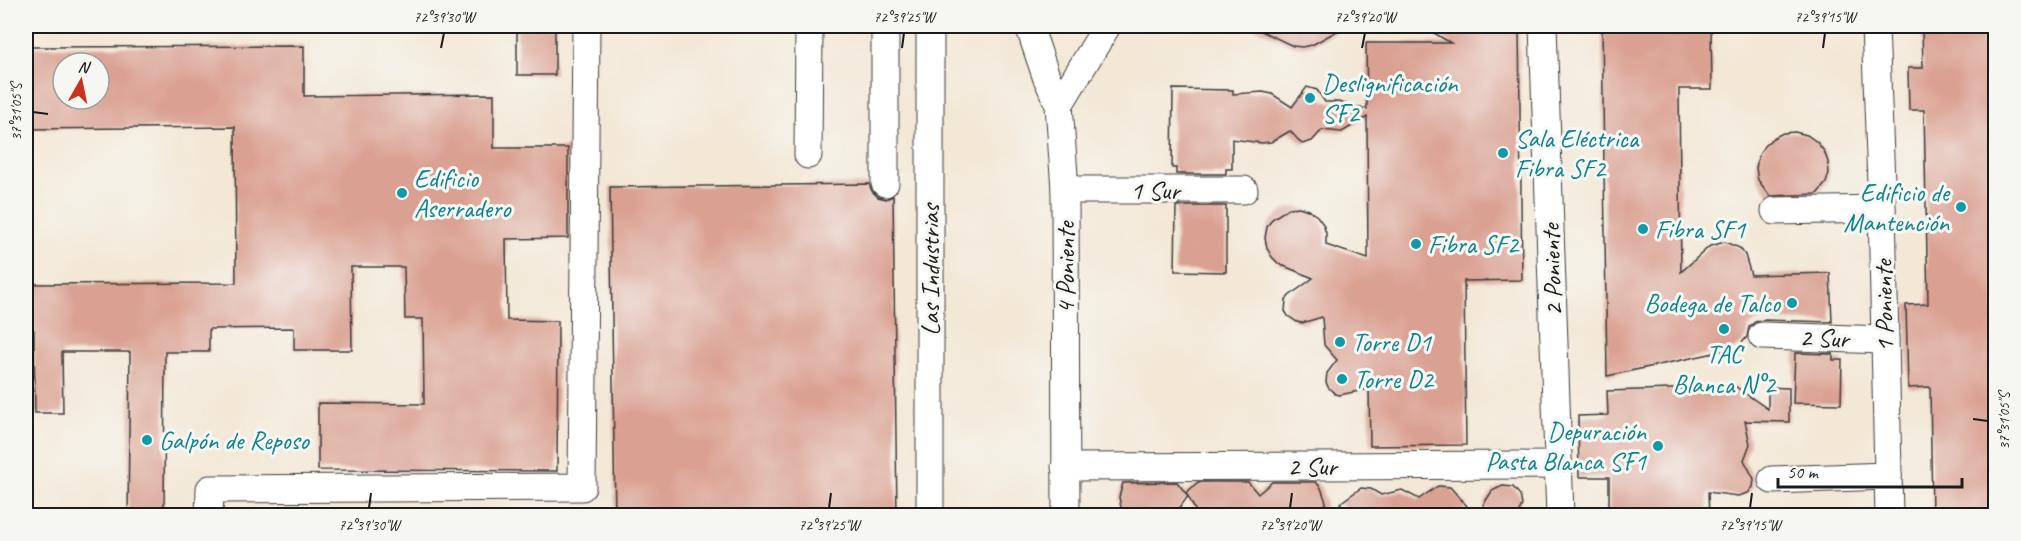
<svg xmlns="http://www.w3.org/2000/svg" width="2021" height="541" font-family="Caveat,sans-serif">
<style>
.building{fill:#daa092;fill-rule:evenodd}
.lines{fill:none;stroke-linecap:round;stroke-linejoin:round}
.minor-casing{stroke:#3c3a38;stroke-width:29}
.path{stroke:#3c3a38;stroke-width:4;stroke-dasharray:4.5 4.5;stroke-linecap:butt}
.minor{stroke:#fff;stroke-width:27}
.ticks{fill:none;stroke:#1c1c1c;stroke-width:2}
.culture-dot{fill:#0f9aa8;stroke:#f6f6f2;stroke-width:2}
.labels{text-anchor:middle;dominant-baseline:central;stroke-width:6;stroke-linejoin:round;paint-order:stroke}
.culture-label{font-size:26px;fill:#0d838f;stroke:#f6f6f2;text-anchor:start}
.street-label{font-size:26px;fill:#1c1c1c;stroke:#f6f6f2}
.neatline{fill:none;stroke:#1c1c1c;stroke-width:2}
.ticks-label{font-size:15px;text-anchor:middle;fill:#1c1c1c}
</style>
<rect width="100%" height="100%" fill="#f6f6f2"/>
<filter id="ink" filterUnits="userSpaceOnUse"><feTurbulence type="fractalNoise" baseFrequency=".0167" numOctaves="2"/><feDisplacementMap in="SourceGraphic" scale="12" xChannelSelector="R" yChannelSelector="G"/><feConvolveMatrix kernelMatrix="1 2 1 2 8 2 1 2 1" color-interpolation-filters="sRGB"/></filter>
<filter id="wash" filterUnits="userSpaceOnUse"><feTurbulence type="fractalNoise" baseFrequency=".008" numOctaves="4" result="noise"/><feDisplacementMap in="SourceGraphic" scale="24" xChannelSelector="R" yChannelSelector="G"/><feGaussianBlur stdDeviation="1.35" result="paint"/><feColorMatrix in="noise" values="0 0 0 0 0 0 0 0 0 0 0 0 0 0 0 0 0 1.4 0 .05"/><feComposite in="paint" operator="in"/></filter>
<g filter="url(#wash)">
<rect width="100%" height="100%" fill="#f3e7d5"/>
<g id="blocks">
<g class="building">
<rect x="517" y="26" width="38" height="49"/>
<polygon points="1251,26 1346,26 1312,45 1302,47 1293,46"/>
<polygon points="1422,26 1519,26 1522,280 1464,281 1466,445 1370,446 1369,389 1339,395 1335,394 1328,387 1326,382 1327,373 1337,360 1324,345 1322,317 1302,323 1297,322 1288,316 1285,311 1286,300 1289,296 1313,278 1279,264 1272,257 1267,248 1265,238 1267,227 1272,219 1289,208 1299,207 1308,210 1317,216 1323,224 1326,233 1326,245 1368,259 1367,117 1342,132 1322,130 1312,141 1302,144 1290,131 1271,142 1262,143 1232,139 1232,169 1226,169 1226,174 1176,174 1176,168 1172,168 1173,89 1233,90 1233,94 1263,92 1272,94 1292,107 1307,87 1317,90 1325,102 1338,102 1367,109 1366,43 1451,43"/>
<polygon points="1602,26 1711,26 1712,89 1679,89 1681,272 1710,246 1725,242 1740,248 1745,255 1751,275 1830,273 1832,322 1763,320 1755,322 1749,327 1747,337 1740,345 1733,349 1607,376"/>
<polygon points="1922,26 1995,26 1995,516 1932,516 1930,387 1908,388 1906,305 1928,304 1924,110 1909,110 1908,68 1923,68"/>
<path d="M 304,46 L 304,96 L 494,94 L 494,148 L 568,148 L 568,238 L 506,239 L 507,320 L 558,321 L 557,471 L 318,470 L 318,403 L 424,404 L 423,319 L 405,319 L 404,267 L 351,267 L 352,350 L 294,350 L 294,328 L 209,329 L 209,352 L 165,352 L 164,516 L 128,516 L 130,352 L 62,352 L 63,413 L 35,413 L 34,330 L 26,331 L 26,284 L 236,283 L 235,127 L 26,129 L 26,47 ZM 63,63 L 99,63 L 99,99 L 63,99 Z"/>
<polygon points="1795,132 1807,135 1817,142 1824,151 1828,162 1829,173 1826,183 1817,194 1770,196 1758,180 1756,168 1758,157 1764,146 1773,138 1783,133"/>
<polygon points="869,184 872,191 878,197 886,199 893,196 897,516 615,516 610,187"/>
<polygon points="1176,206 1226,206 1226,272 1175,271"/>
<polygon points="1795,353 1833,354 1833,360 1842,360 1841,404 1793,403"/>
<polygon points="1736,387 1768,409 1768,387 1789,388 1789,422 1745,421 1750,444 1744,460 1754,479 1753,487 1748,493 1738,496 1708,492 1709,516 1609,516 1609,477 1579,477 1578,416 1608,415 1607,391"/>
<polygon points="1177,482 1188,496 1186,493 1198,482 1248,482 1258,494 1272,482 1316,482 1321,488 1326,502 1322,516 1198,516 1188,496 1174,516 1125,516 1121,507 1119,497 1123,483"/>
<polygon points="1438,486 1450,487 1467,506 1460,516 1353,516 1340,503 1361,488 1371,489 1381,495 1402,490 1419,499"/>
<polygon points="1502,486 1513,487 1520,495 1522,505 1517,516 1493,516 1483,505 1492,491"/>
</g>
</g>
</g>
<g filter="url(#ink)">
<use href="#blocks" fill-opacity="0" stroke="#3c3a38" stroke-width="1.5"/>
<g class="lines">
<g class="minor-casing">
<g id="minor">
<polyline points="930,26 930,516"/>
<polyline points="1029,26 1046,76 1059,105 1065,190 1066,516"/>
<polyline points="1543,26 1560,516"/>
<polyline points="1875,26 1882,209 1889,516"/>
<polyline points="1059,105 1107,26"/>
<polyline points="808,155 809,26"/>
<polyline points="885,183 885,26"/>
<polyline points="1065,190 1244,190"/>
<polyline points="1775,211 1882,209"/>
<polyline points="1762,336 1885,340"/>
<polyline points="1065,467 1559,465"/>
<polyline points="1772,480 1888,476"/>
<polyline points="209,516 210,489 582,487 586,26"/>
</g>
</g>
<polyline class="path" points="417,28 417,26"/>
<use href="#minor" class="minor"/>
</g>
</g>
<path class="ticks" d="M 441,48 L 444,33M 902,48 L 904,33M 1362,48 L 1365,33M 1823,48 L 1825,33M 33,112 L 48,114M 1973,419 L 1988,421M 369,508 L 371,493M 829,508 L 831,493M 1290,508 L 1292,493M 1750,508 L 1752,493"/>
<g class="culture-dot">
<circle cx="1310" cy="98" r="6"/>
<circle cx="1503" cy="153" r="6"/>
<circle cx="402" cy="193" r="6"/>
<circle cx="1961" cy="207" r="6"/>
<circle cx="1643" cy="229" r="6"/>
<circle cx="1416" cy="244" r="6"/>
<circle cx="1792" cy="303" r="6"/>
<circle cx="1724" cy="329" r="6"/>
<circle cx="1340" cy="342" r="6"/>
<circle cx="1342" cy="379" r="6"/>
<circle cx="147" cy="440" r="6"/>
<circle cx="1658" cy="446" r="6"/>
</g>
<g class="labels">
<g class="culture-label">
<text x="1322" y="83">Deslignificación<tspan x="1322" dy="30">SF2</tspan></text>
<text x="1515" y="138">Sala Eléctrica<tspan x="1515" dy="30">Fibra SF2</tspan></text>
<text x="414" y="178">Edificio<tspan x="414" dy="30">Aserradero</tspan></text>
<text x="1949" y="192" text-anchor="end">Edificio de<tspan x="1949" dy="30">Mantención</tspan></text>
<text x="1655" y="229">Fibra SF1</text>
<text x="1428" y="244">Fibra SF2</text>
<text x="1780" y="303" text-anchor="end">Bodega de Talco</text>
<text x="1352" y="342">Torre D1</text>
<text x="1724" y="354" text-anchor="middle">TAC<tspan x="1724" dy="30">Blanca N°2</tspan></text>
<text x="1354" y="379">Torre D2</text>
<text x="1646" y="431" text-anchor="end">Depuración<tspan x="1646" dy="30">Pasta Blanca SF1</tspan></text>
<text x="159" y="440">Galpón de Reposo</text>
</g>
<g class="street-label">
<text x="1155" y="190">1 Sur</text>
<text transform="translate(1065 268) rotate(-90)">4 Poniente</text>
<text transform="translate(930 270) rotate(-90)">Las Industrias</text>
<text transform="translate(1552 270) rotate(-92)">2 Poniente</text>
<text transform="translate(1884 306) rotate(-91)">1 Poniente</text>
<text transform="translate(1824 338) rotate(2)">2 Sur</text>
<text x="1312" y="466">2 Sur</text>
</g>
</g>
<rect width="2021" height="541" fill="none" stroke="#f6f6f2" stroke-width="66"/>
<g transform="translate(81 81) rotate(9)"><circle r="28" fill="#f6f6f2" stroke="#9f9f9c" stroke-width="1.5"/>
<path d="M0-4.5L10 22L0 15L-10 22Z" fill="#c8321e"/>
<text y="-9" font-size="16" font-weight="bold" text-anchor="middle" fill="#1c1c1c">N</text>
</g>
<path d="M1778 478v9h184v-9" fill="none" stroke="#1c1c1c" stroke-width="3"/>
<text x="1787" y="478" font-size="18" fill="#1c1c1c" stroke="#f6f6f2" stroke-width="4.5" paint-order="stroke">50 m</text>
<rect x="33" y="33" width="1955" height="475" class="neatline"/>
<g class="ticks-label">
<text x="444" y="22">72°39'30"W</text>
<text x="904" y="22">72°39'25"W</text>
<text x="1365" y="22">72°39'20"W</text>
<text x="1825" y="22">72°39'15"W</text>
<text transform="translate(16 112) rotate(-90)" y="5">37°31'05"S</text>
<text transform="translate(2004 421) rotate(-90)" y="5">37°31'05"S</text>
<text x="369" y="530">72°39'30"W</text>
<text x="829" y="530">72°39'25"W</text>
<text x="1290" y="530">72°39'20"W</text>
<text x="1750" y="530">72°39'15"W</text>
</g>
</svg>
